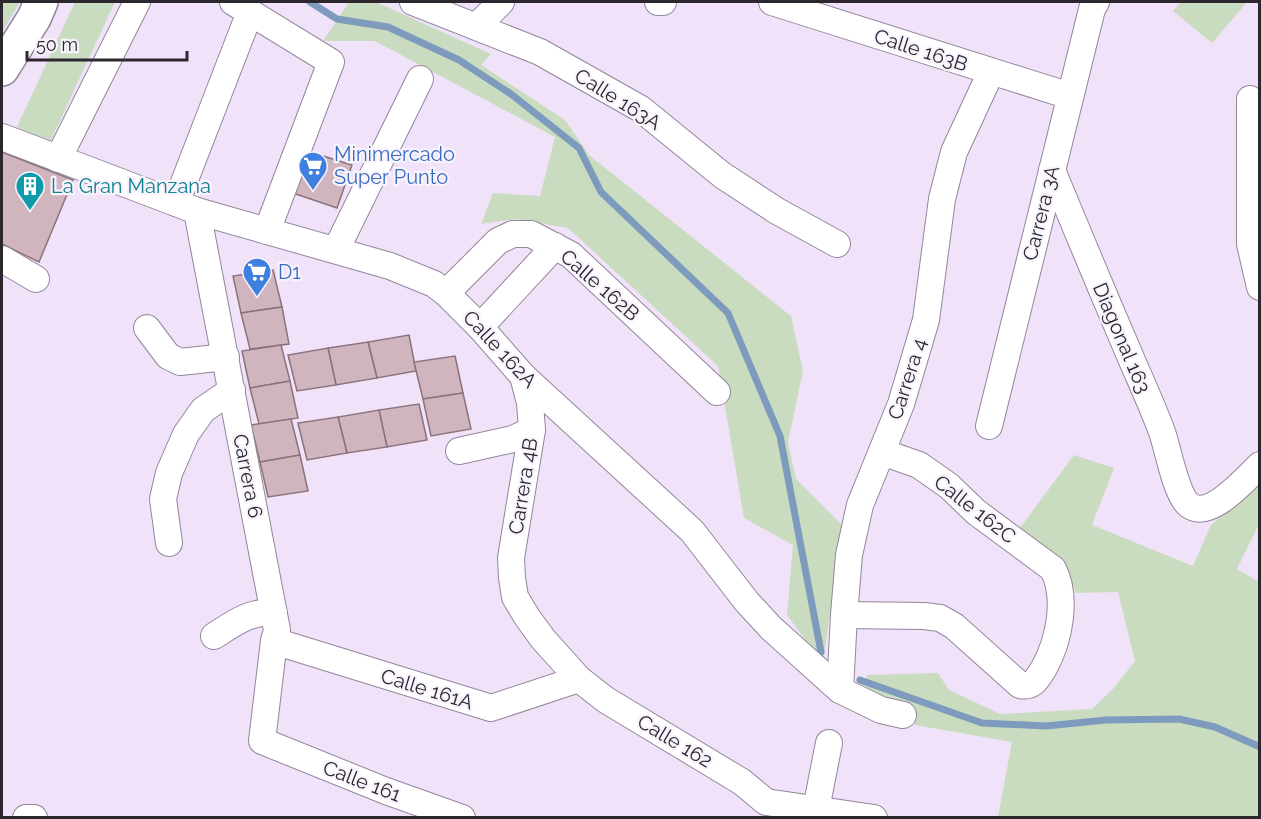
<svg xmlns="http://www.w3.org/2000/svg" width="1261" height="819" font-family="Raleway,sans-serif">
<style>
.green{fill:#c9dcc0}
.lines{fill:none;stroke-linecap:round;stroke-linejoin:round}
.stream{stroke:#7e9bbe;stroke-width:7}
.building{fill:#d0b5be;stroke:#8b727b;stroke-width:1.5}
.minor-casing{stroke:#93869b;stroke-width:28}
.major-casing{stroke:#93869b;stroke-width:36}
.minor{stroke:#fff;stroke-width:26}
.major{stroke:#fff;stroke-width:33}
.labels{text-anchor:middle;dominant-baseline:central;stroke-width:4.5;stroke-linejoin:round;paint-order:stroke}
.street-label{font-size:20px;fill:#2c272f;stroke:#f8f3fc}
.shop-label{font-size:20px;fill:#366cbe;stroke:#f8f3fc;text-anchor:start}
.culture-label{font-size:20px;fill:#0d838f;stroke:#f8f3fc;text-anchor:start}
</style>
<rect width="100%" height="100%" fill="#f0e2f9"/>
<g class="green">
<polygon points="2,2 20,2 2,32"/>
<polygon points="75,2 115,2 50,142 17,127"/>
<polygon points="349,2 376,2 491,54 481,65 565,120 589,155 791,316 803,371 788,442 796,479 842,525 823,664 787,615 793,545 744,518 718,366 568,228 515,219 481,224 493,193 540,196 555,137 375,41 323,41"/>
<polygon points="1181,2 1247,2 1212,43 1173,11"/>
<path d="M 1074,455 L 1114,468 L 1092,525 L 1193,566 L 1211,525 L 1259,483 L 1259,524 L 1237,569 L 1259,582 L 1259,817 L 998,817 L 1012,742 L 915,725 L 915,707 L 865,691 L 867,675 L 938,673 L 949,690 L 1000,714 L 1056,711 L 1092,709 L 1113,689 L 1135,661 L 1118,592 L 1076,593 C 1065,565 1042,548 1020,528 Z"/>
</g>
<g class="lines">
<g class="stream">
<polyline points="310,2 337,19 388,27 459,60 511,94 579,148 601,192 728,313 780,436 821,652"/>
<polyline points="860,680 982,723 1046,726 1106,720 1179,719 1215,727 1260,747"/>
</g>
</g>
<g class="building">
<polygon points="301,149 352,165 337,208 287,191"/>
<polygon points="2,152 73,180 39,262 2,244"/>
<polygon points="273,270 282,307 241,313 233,276"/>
<polygon points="282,307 289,344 250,349 241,313"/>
<polygon points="409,335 416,371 377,378 368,342"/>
<polygon points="368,342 377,378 336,385 328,348"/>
<polygon points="281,345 290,381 250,388 242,351"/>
<polygon points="328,348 336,385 297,391 288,355"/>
<polygon points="455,356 463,393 423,399 414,362"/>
<polygon points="290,381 298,418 259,424 250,388"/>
<polygon points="463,393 471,429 431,436 423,399"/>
<polygon points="419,404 427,440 387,447 379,410"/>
<polygon points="379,410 387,447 347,453 338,417"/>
<polygon points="338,417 347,453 307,460 298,423"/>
<polygon points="291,419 300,455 260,462 251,425"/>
<polygon points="300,455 308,491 268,497 260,462"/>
</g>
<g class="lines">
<g class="minor-casing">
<g id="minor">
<polyline points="233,2 331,62 267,231"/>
<polyline points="413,2 540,52 641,109 722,175 777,211 837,244"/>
<polyline points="658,2 663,2"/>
<polyline points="772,2 1070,96"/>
<polyline points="477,26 501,2"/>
<polyline points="1250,99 1250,244 1260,287"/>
<polyline points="2,137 197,211 390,266 434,284 446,293 480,327 523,376 692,531 747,602 771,628 840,690 881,710 903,715"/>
<polyline points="58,159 137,2"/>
<path d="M 1052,170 C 1076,228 1100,286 1125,344 C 1137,373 1151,402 1162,432 C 1168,449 1176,495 1189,505 C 1210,521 1246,478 1260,465"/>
<polyline points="176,203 250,12"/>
<polyline points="197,211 277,630 274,641 262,741 386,791 462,818"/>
<polyline points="336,250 420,79"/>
<polyline points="2,259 36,279"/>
<polyline points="446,293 498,241 513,234 531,234 571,255 717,392"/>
<polyline points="480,327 555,246"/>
<polyline points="147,328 168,356 180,362 226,357"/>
<polyline points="523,376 530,403 532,430 511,558 512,578 515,597 527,617 543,639 579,679 606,700 742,782 766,802 874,818"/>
<polyline points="989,426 1092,9 1096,2"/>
<polyline points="459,451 513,439 532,430"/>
<polyline points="169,543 163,499 169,473 186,434 203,410 232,390"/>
<path d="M 844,615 L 924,616 L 940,618 L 954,626 L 1020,685 C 1033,688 1037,679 1044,668 C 1059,641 1068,598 1053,569 L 976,512 L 949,486 L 919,465 L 882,452"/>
<path d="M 214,636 C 233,624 251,610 274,613"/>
<polyline points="274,641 491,708 579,679"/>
<polyline points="840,690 844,615 849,555 860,505 901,404 926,320 942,199 954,152 991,72"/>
<polyline points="816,809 829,743"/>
<polyline points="26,818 34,818"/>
</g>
</g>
<g class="major-casing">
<polyline id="major" points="2,69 34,18 41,2"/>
</g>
<use href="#minor" class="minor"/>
<use href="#major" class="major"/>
</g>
<defs>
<g id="supermarket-pin" transform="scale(1.5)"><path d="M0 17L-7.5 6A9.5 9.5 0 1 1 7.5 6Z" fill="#3f7fe0" stroke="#f8f3fc"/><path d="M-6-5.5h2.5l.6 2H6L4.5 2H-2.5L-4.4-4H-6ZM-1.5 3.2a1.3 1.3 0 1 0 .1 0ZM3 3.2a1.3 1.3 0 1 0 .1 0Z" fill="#fff"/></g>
<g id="building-pin" transform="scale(1.5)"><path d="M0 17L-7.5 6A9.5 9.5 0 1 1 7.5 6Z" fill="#0f9aa8" stroke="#f8f3fc"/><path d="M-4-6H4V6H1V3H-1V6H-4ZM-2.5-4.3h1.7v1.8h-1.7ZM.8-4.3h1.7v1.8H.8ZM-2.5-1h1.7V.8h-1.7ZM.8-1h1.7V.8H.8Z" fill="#fff"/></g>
</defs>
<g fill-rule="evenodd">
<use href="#supermarket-pin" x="313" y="166"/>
<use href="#building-pin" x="30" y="186"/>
<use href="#supermarket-pin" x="257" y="272"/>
</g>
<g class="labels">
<g class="street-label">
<text transform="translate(921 50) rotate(18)">Calle 163B</text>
<text transform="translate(618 99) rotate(32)">Calle 163A</text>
<text transform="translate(1041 213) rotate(-76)">Carrera 3A</text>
<text transform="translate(600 285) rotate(41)">Calle 162B</text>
<text transform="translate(1122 338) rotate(67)">Diagonal 163</text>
<text transform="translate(500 349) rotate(47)">Calle 162A</text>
<text transform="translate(907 379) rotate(-72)">Carrera 4</text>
<text transform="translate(248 476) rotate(79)">Carrera 6</text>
<text transform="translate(523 486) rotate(-81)">Carrera 4B</text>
<text transform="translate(975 509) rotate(38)">Calle 162C</text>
<text transform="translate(427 689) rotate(17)">Calle 161A</text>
<text transform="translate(675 741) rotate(31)">Calle 162</text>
<text transform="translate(362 781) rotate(21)">Calle 161</text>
</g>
<g class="shop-label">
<text x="334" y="154">Minimercado<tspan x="334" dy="23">Super Punto</tspan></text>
<text x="278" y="272">D1</text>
</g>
<g class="culture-label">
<text x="51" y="186">La Gran Manzana</text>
</g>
</g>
<rect width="1261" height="819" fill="none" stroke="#2c272f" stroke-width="6"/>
<path d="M27 51v9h160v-9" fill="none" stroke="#2c272f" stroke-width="3"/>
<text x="36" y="51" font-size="18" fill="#2c272f" stroke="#f8f3fc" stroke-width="4.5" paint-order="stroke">50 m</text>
</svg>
